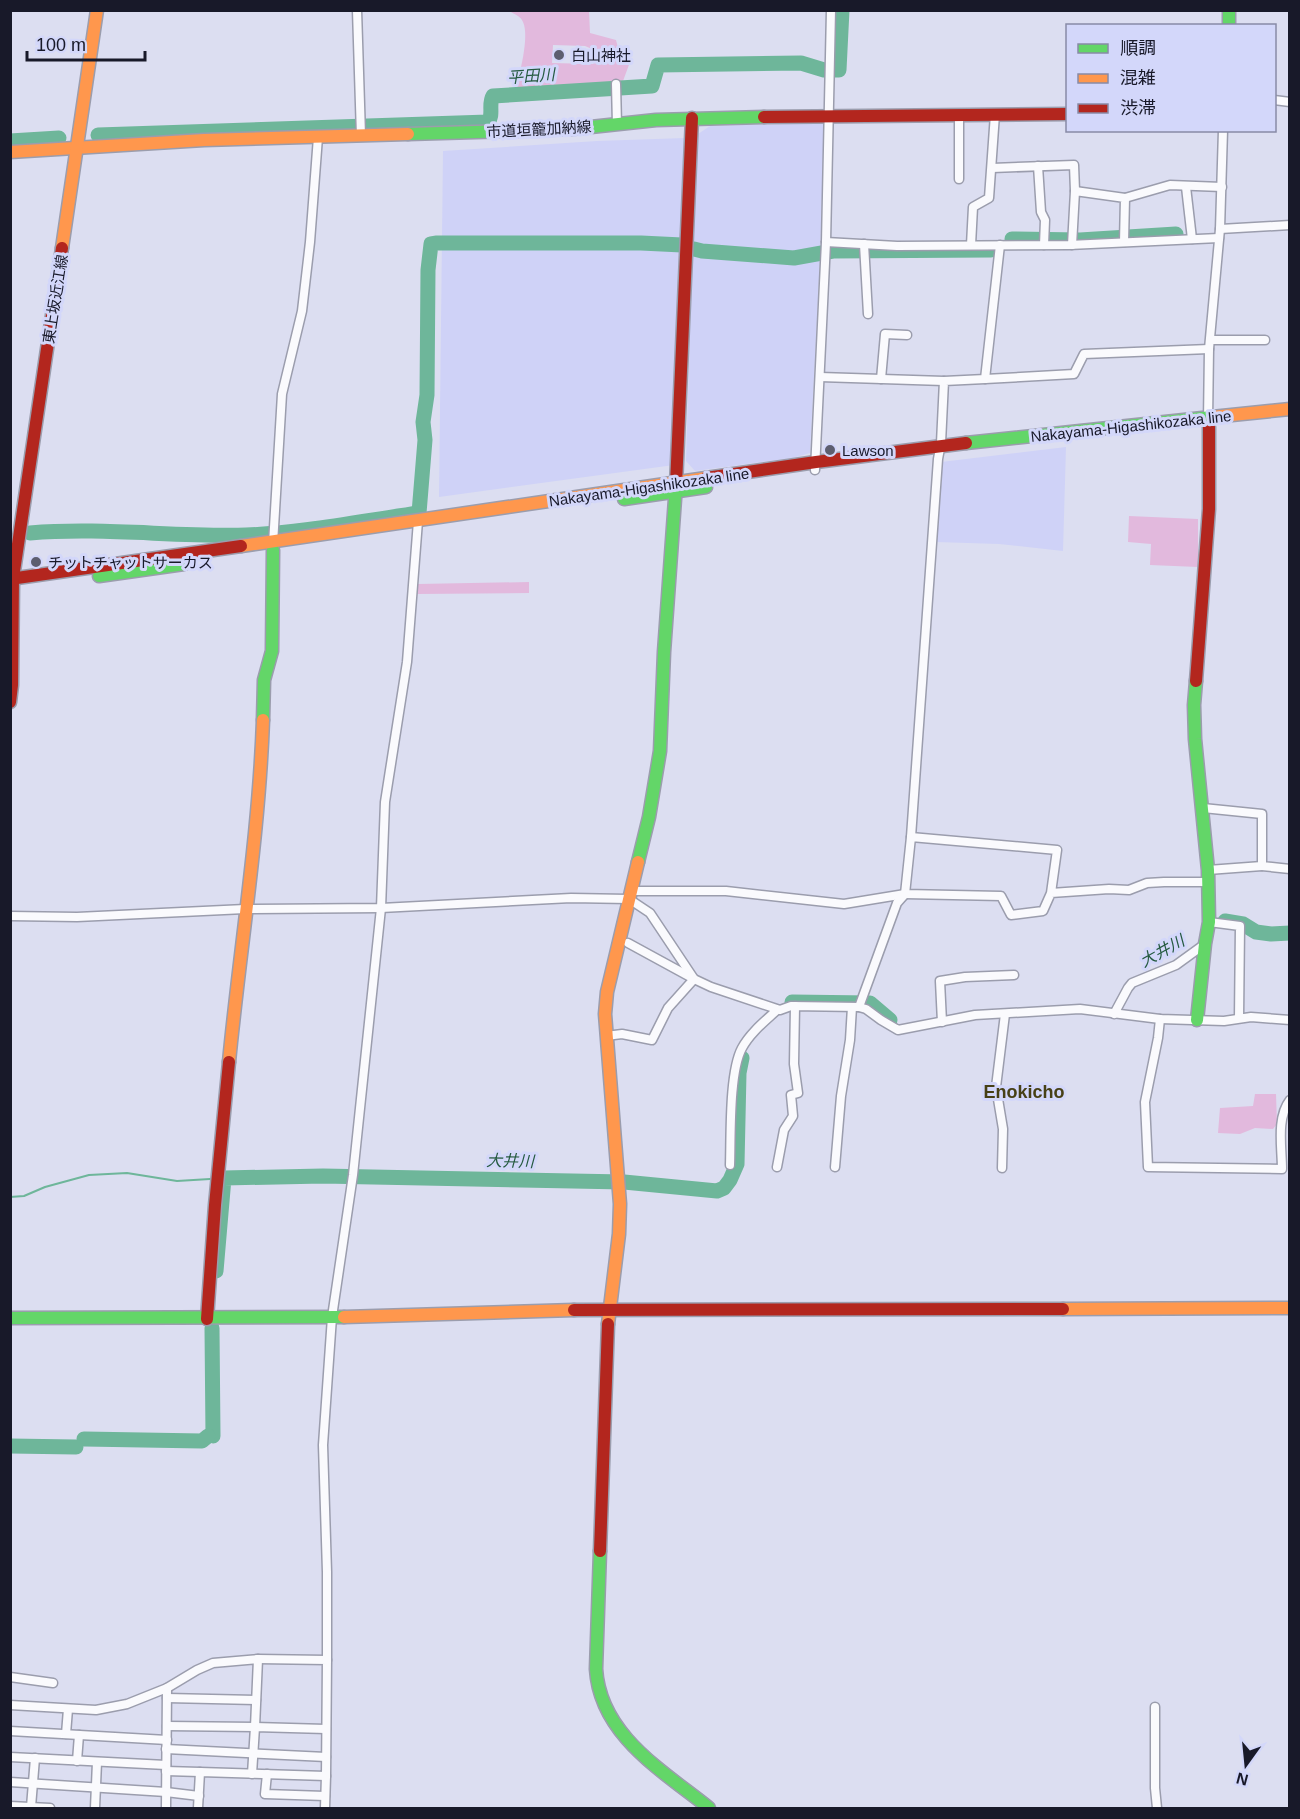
<svg xmlns="http://www.w3.org/2000/svg" width="1300" height="1819" font-family="Helvetica,'Noto Sans JP',sans-serif">
<style>
.built{fill:#cfd2f7}
.green{fill:#e2b9dd;fill-rule:evenodd}
.lines{fill:none;stroke-linecap:round;stroke-linejoin:round}
.stream{stroke:#6eb69a;stroke-width:2}
.river{stroke:#6eb69a;stroke-width:15}
.street-casing{stroke:#9b9dad;stroke-width:11}
.fast-casing{stroke:#9b9dad;stroke-width:15}
.slow-casing{stroke:#9b9dad;stroke-width:15}
.jam-casing{stroke:#9b9dad;stroke-width:15}
.street{stroke:#fafafd;stroke-width:8}
.fast{stroke:#63d668;stroke-width:12}
.slow{stroke:#ff974d;stroke-width:12}
.jam{stroke:#b3261e;stroke-width:12}
.poi-dot{fill:#5d5e6f;stroke:#d3d7fa;stroke-width:2}
.labels{text-anchor:middle;dominant-baseline:central;stroke-width:6;stroke-linejoin:round;paint-order:stroke}
.poi-label{font-size:15px;fill:#181929;stroke:#d3d7fa;text-anchor:start}
.street-label{font-size:15px;fill:#181929;stroke:#d3d7fa}
.water-label{font-size:16px;font-style:italic;fill:#255a40;stroke:#d3d7fa}
.quarter-label{font-size:18px;font-weight:bold;fill:#474016;stroke:#d3d7fa}
</style>
<rect width="100%" height="100%" fill="#dcdef1"/>
<g class="built">
<polygon points="824,123 820,259 810,453 793,458 695,471 686,461 692,264 698,134 710,126"/>
<polygon points="685,138 674,465 439,497 443,151 597,141"/>
<polygon points="1066,447 1063,551 999,544 936,542 941,462"/>
</g>
<g class="green">
<path d="M 509,11 L 589,11 L 590,33 L 616,40 L 621,59 L 630,62 L 623,81 L 515,92 C 519,76 530,37 523,22 C 521,16 514,14 509,11 ZM 553,45 L 585,46 L 592,49 L 611,52 L 611,57 L 598,58 L 593,64 L 552,63 Z"/>
<polygon points="1129,516 1198,519 1198,567 1150,565 1151,544 1128,542"/>
<polygon points="529,582 529,593 417,594 418,584"/>
<polygon points="1255,1094 1276,1094 1277,1124 1273,1129 1255,1128 1240,1134 1218,1133 1220,1108 1253,1106"/>
</g>
<g class="lines">
<polyline class="stream" points="10,1197 24,1196 45,1187 89,1175 127,1173 177,1181 210,1179"/>
<g class="river">
<path d="M 98,135 L 488,122 C 494,115 488,104 493,96 L 652,86 L 658,65 L 801,63 L 824,70 L 839,70 L 842,10"/>
<polyline points="10,141 59,138"/>
<polyline points="1012,239 1080,240 1176,234"/>
<polyline points="694,249 702,251 794,258 833,251 991,250"/>
<path d="M 30,533 C 102,527 174,537 246,535 C 303,533 362,521 419,513 L 425,440 L 423,422 L 427,395 L 428,270 L 431,244 L 437,243 L 641,243 L 682,245"/>
<polyline points="1225,921 1243,924 1256,932 1271,934 1290,933"/>
<polyline points="792,1002 870,1003 890,1020"/>
<polyline points="216,1271 224,1178 323,1176 624,1182 717,1191 724,1188 730,1180 737,1164 739,1073 742,1058"/>
<polyline points="212,1328 213,1436"/>
<polyline points="84,1439 202,1441 208,1436"/>
<polyline points="10,1446 76,1447"/>
</g>
<g class="street-casing">
<g id="street">
<polyline points="357,10 361,136"/>
<polyline points="616,84 617,125"/>
<polyline points="1274,100 1290,102"/>
<polyline points="1038,166 1041,212 1045,220 1044,245"/>
<polyline points="992,168 1074,165 1075,191"/>
<polyline points="959,179 959,115"/>
<polyline points="1186,187 1192,239"/>
<polyline points="1125,198 1170,185 1222,187"/>
<polyline points="1220,229 1290,225"/>
<polyline points="826,242 897,246 1069,245 1219,238"/>
<polyline points="864,244 868,314"/>
<polyline points="971,245 973,207 989,198 995,114"/>
<polyline points="1072,245 1075,191 1125,198 1124,242"/>
<polyline points="1211,340 1265,340"/>
<polyline points="820,377 944,381"/>
<polyline points="881,379 885,334 907,335"/>
<polyline points="985,379 1074,374 1084,354 1209,349"/>
<polyline points="1208,421 1209,349 1220,229 1223,130"/>
<polyline points="815,470 826,242 831,10"/>
<polyline points="273,544 282,394 302,311 310,242 318,137"/>
<polyline points="1203,808 1262,814 1262,866 1290,869"/>
<polyline points="911,837 938,459 941,443 944,381 985,379 1000,245"/>
<polyline points="1208,870 1262,866"/>
<polyline points="631,891 726,891 844,904 905,894"/>
<polyline points="1051,893 1057,850 911,837 905,894 1001,896 1011,915 1043,911 1051,893 1109,889 1129,890 1147,883 1164,882 1207,882"/>
<polyline points="10,916 77,917 245,909 381,908 571,898 629,899 650,913 694,979 711,987 780,1010 791,1006 859,1007 866,1009 881,1020 898,1030 975,1015 1080,1009 1160,1019 1224,1021 1251,1017 1290,1020"/>
<polyline points="1209,922 1240,926 1239,1018"/>
<polyline points="859,1007 897,903 905,894"/>
<polyline points="1114,1014 1128,988 1132,983 1176,965 1205,944"/>
<path d="M 1160,1019 L 1158,1038 L 1145,1102 L 1148,1167 L 1282,1169 C 1282,1148 1276,1118 1290,1100"/>
<polyline points="942,1022 940,981 965,977 1014,975"/>
<polyline points="606,1036 622,1034 652,1040 668,1008 694,979 628,943"/>
<path d="M 730,1165 C 731,1136 729,1072 742,1048 C 750,1033 765,1021 777,1010"/>
<polyline points="777,1167 784,1130 793,1116 791,1095 798,1093 794,1064 795,1006"/>
<polyline points="835,1167 841,1096 850,1040 852,1007"/>
<polyline points="1002,1168 1003,1129 996,1087 1005,1014"/>
<polyline points="327,1660 327,1572 323,1445 332,1317 353,1175 381,908 385,802 407,662 418,521"/>
<polyline points="10,1677 53,1683"/>
<polyline points="167,1698 256,1700"/>
<polyline points="10,1705 96,1710 127,1704 167,1688 166,1808"/>
<polyline points="1155,1707 1155,1788 1157,1808"/>
<polyline points="167,1726 255,1727 258,1659 213,1663 197,1670 167,1688"/>
<polyline points="10,1731 167,1740"/>
<polyline points="66,1734 68,1709"/>
<polyline points="166,1749 326,1757"/>
<polyline points="10,1757 166,1765"/>
<polyline points="77,1761 79,1735"/>
<polyline points="166,1771 200,1772"/>
<polyline points="252,1774 255,1727 326,1729"/>
<polyline points="267,1774 265,1794 325,1796"/>
<polyline points="10,1782 166,1792 199,1796"/>
<polyline points="10,1806 50,1808"/>
<polyline points="31,1807 35,1758"/>
<polyline points="95,1808 97,1762"/>
<polyline points="198,1808 200,1772 326,1776 327,1660 258,1659"/>
<polyline points="325,1808 326,1776"/>
</g>
</g>
<g class="fast-casing">
<g id="fast">
<polyline points="1229,10 1229,26"/>
<polyline points="408,134 572,129 656,120 764,117"/>
<polyline points="966,443 1212,417"/>
<polyline points="624,499 706,487"/>
<polyline points="99,576 184,564"/>
<polyline points="1196,681 1194,705 1195,739 1208,870 1209,922 1205,944 1197,1020"/>
<polyline points="263,720 264,680 272,651 273,550"/>
<polyline points="638,862 649,817 660,751 664,652 676,485"/>
<polyline points="10,1318 344,1317"/>
<path d="M 600,1551 L 596,1669 C 600,1735 663,1771 709,1808"/>
</g>
</g>
<g class="slow-casing">
<g id="slow">
<polyline points="10,152 204,140 408,134"/>
<polyline points="62,248 97,10"/>
<polyline points="1212,417 1290,409"/>
<polyline points="241,546 706,478"/>
<path d="M 229,1062 C 240,948 259,835 263,720"/>
<polyline points="1063,1309 1290,1308"/>
<polyline points="344,1317 574,1310"/>
<polyline points="608,1324 619,1234 620,1204 605,1014 607,992 638,862"/>
</g>
</g>
<g class="jam-casing">
<g id="jam">
<polyline points="764,117 1068,114"/>
<polyline points="706,478 816,462 966,443"/>
<polyline points="676,485 692,118"/>
<polyline points="10,579 241,546"/>
<polyline points="1196,681 1209,509 1209,427"/>
<polyline points="10,702 12,685 13,578 62,248"/>
<polyline points="574,1310 1063,1309"/>
<polyline points="207,1319 215,1205 229,1062"/>
<polyline points="600,1551 608,1324"/>
</g>
</g>
<use href="#street" class="street"/>
<use href="#fast" class="fast"/>
<use href="#slow" class="slow"/>
<use href="#jam" class="jam"/>
</g>
<g class="poi-dot">
<circle cx="559" cy="55" r="6"/>
<circle cx="830" cy="450" r="6"/>
<circle cx="36" cy="562" r="6"/>
</g>
<g class="labels">
<g class="poi-label">
<text x="571" y="55">白山神社</text>
<text x="842" y="450">Lawson</text>
<text x="48" y="562">チットチャットサーカス</text>
</g>
<g class="street-label">
<text transform="translate(539 129) rotate(-3)">市道垣籠加納線</text>
<text transform="translate(55 299) rotate(-81)">東上坂近江線</text>
<text transform="translate(1131 426) rotate(-6)">Nakayama-Higashikozaka line</text>
<text transform="translate(649 487) rotate(-8)">Nakayama-Higashikozaka line</text>
</g>
<g class="water-label">
<text transform="translate(531 76) rotate(-4)">平田川</text>
<text transform="translate(1162 951) rotate(-29)">大井川</text>
<text transform="translate(510 1161) rotate(1)">大井川</text>
</g>
<g class="quarter-label">
<text x="1024" y="1092">Enokicho</text>
</g>
</g>
<rect width="1300" height="1819" fill="none" stroke="#181929" stroke-width="24"/>
<rect x="1066" y="24" width="210" height="108" fill="#d3d7fa" stroke="#888ba6" stroke-width="1.5"/>
<rect x="1078" y="44" width="30" height="9" fill="#63d668" stroke="#888ba6" stroke-width="1.5"/>
<text x="1120" y="54" font-size="18" fill="#181929">順調</text>
<rect x="1078" y="74" width="30" height="9" fill="#ff974d" stroke="#888ba6" stroke-width="1.5"/>
<text x="1120" y="84" font-size="18" fill="#181929">混雑</text>
<rect x="1078" y="104" width="30" height="9" fill="#b3261e" stroke="#888ba6" stroke-width="1.5"/>
<text x="1120" y="114" font-size="18" fill="#181929">渋滞</text>
<g transform="translate(1246 1765) rotate(195)" stroke="#d3d7fa" stroke-width="4.5" paint-order="stroke">
<path d="M0-4.5L10 22L0 15L-10 22Z" fill="#181929"/>
<text y="-9" font-size="16" font-weight="bold" text-anchor="middle" fill="#181929">N</text>
</g>
<path d="M27 51v9h118v-9" fill="none" stroke="#181929" stroke-width="3"/>
<text x="36" y="51" font-size="18" fill="#181929" stroke="#d3d7fa" stroke-width="4.5" paint-order="stroke">100 m</text>
</svg>
